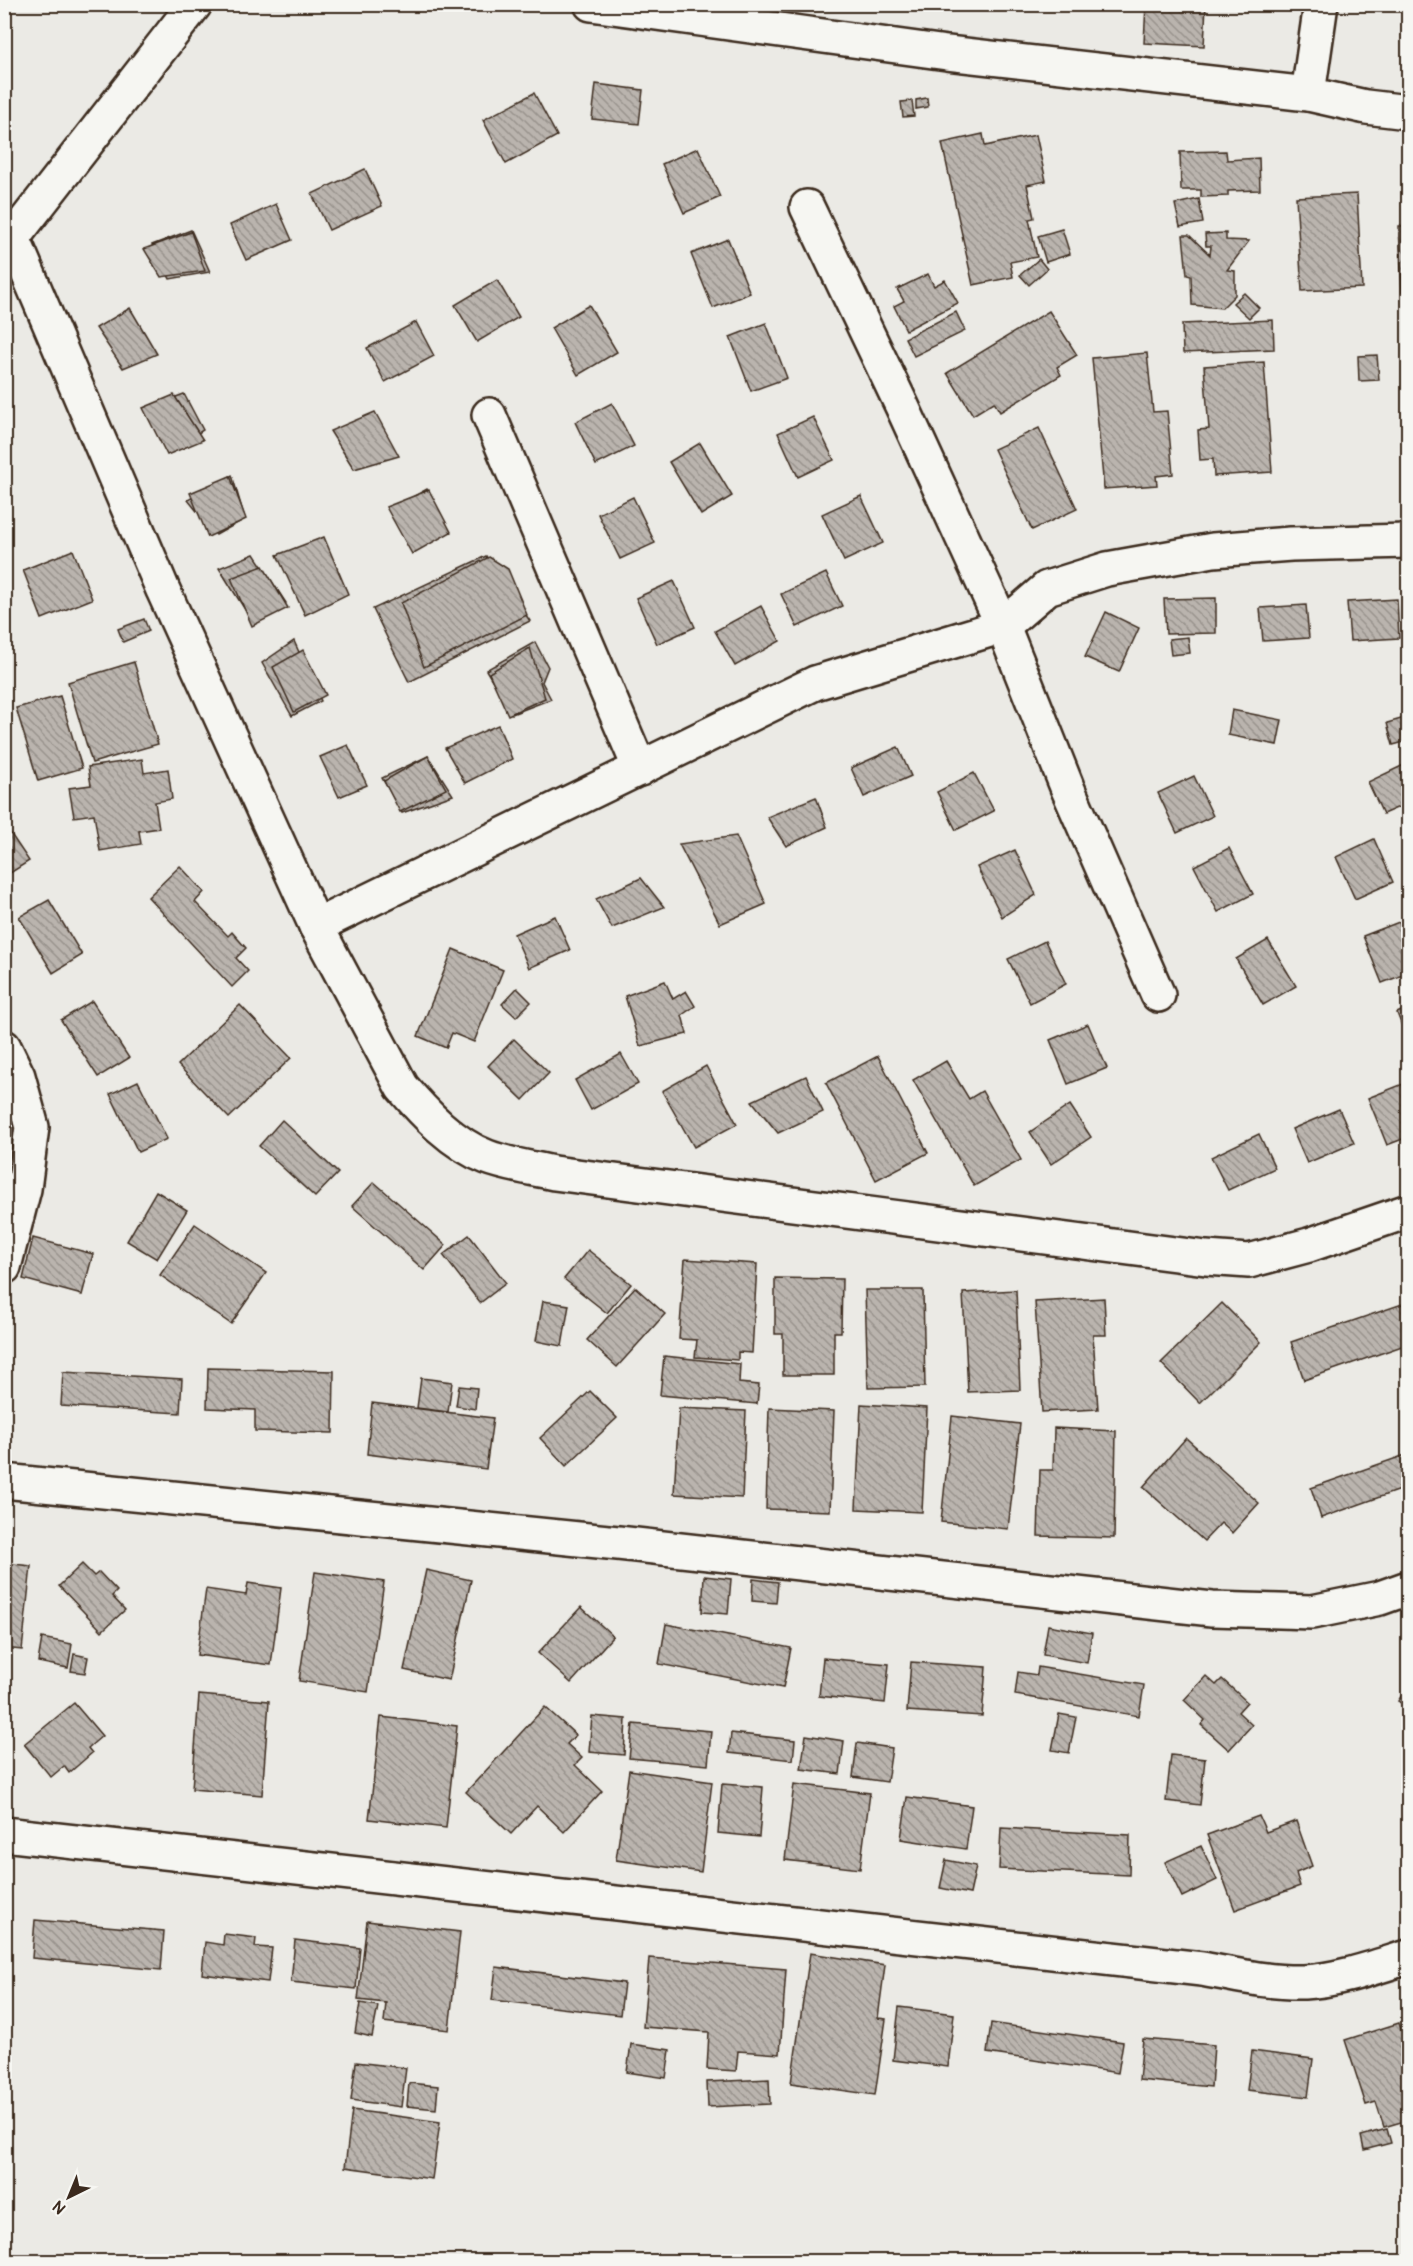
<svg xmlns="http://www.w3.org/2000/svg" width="1413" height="2266" font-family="Pangolin,sans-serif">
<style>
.building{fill:url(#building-back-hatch);stroke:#3b2a1e;stroke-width:1.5}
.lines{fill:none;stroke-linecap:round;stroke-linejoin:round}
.minor-casing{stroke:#3b2a1e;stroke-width:38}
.minor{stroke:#f6f6f2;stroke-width:33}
</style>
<defs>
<pattern id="building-back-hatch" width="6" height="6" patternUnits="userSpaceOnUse" patternTransform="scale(1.5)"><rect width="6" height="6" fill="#bab4ae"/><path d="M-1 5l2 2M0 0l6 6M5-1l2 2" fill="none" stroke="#98938d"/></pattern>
</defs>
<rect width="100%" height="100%" fill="#ebeae5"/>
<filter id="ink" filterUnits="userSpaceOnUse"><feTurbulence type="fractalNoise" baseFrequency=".0167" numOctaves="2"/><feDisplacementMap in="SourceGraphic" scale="12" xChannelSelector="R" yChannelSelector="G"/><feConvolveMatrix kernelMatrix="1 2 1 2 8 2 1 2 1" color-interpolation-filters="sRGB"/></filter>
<g filter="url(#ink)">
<g class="building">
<polygon points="1146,4 1206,4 1204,46 1144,43"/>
<polygon points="596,84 643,90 639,124 592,119"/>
<polygon points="534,93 557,136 506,164 483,120"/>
<polygon points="927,98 928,107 916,109 916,100"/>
<polygon points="912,101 914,116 903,117 901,102"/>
<polygon points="983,134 985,146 1036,135 1046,181 1027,185 1034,218 1029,219 1037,257 1010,262 1013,277 973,285 942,143"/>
<polygon points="698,148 720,197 684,213 662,164"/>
<polygon points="1226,151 1227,160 1259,158 1260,190 1228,191 1228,196 1201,197 1201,190 1181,190 1180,152"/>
<polygon points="365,169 382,206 329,230 312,194"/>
<polygon points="1357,194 1362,288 1302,291 1296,197"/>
<polygon points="1199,199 1203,223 1180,227 1175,204"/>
<polygon points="276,204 292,240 246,260 230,225"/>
<polygon points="1399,226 1408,226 1408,291 1402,292"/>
<polygon points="1062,229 1070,254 1046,262 1038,236"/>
<polygon points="191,230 210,272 170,279 152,245"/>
<polygon points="191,232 205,271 161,277 144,249"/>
<polygon points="1226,233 1226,240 1249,241 1227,270 1235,271 1235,295 1222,308 1192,305 1191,276 1187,275 1183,235 1189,235 1210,255 1211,246 1206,246 1205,234"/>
<polygon points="728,239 750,293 713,308 691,254"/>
<polygon points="1039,259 1047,269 1029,285 1020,275"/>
<polygon points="928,274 934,286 945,280 958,303 906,330 894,306 904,301 897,289"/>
<polygon points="497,280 519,317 477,342 455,305"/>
<polygon points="1244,293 1259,308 1249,318 1233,303"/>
<polygon points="589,305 617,352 578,375 551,328"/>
<polygon points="130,308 157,354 123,368 96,328"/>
<polygon points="1049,311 1077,355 1057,367 1061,375 1000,412 994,402 973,415 947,373"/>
<polygon points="956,312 965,331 914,356 905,338"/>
<polygon points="1273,320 1274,349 1183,353 1182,324"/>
<polygon points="416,322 434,356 385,382 367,348"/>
<polygon points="766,323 787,378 751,391 730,337"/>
<polygon points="1147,353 1153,412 1167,411 1173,474 1156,476 1157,485 1104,489 1092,358"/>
<polygon points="1377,355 1379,380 1359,381 1358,356"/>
<polygon points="1264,362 1272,472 1214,476 1213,459 1200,460 1198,430 1209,429 1204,366"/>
<polygon points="184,394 203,430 167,453 144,409"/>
<polygon points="174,395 203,440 167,455 143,408"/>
<polygon points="612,403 634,446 596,465 575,422"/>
<polygon points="375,412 399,456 354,469 330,431"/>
<polygon points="813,417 834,460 798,477 778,433"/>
<polygon points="1039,428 1077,509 1032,530 994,449"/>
<polygon points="700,443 732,496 701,515 669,462"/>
<polygon points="232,475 245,519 216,535 188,500"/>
<polygon points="230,476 246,519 208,537 190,493"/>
<polygon points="427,489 446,529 412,549 392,508"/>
<polygon points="429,490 451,532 412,554 386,507"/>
<polygon points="861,496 883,543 844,561 822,514"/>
<polygon points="633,497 655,543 620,559 598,514"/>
<polygon points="324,537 348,594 305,615 277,555"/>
<polygon points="73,550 92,599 42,619 23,570"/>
<polygon points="254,554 286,603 252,621 219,568"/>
<polygon points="486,556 530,621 409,682 373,609"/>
<polygon points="489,557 508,569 527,615 424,667 401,603"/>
<polygon points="263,566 288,608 252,626 231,578"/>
<polygon points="826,573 842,606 797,627 781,594"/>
<polygon points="674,581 695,627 657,644 636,598"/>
<polygon points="1216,598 1216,633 1166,634 1164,599"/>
<polygon points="1397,599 1399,638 1350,641 1347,602"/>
<polygon points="1306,605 1309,638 1263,641 1260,608"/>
<polygon points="761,606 780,641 735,666 715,631"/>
<polygon points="1106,612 1139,628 1119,672 1085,657"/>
<polygon points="144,619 149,631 123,642 118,629"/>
<polygon points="1188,637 1190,653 1171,655 1169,639"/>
<polygon points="294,641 321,701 292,716 262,663"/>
<polygon points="535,642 548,667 542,682 551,699 512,714 486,670"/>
<polygon points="530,648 545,698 508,715 489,673"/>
<polygon points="303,650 326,695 294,712 273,667"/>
<polygon points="134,662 158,744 92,763 68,682"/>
<polygon points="60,696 82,768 38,781 16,708"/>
<polygon points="1232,710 1282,720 1277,745 1228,735"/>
<polygon points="1408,717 1408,741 1393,745 1387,723"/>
<polygon points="498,725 512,759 465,783 445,748"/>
<polygon points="348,745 367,785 339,797 320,757"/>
<polygon points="898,747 911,776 864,797 851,768"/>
<polygon points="428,756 453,795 402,813 382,778"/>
<polygon points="428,756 446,789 400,812 384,781"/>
<polygon points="142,759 144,773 168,769 172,799 155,802 159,828 139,831 141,844 100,851 94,814 74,817 69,788 91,785 88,767"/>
<polygon points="1408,763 1408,803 1383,814 1368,782"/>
<polygon points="974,773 994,811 956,830 937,792"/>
<polygon points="1194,776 1213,816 1177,833 1158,793"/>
<polygon points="816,797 827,827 786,846 767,817"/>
<polygon points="4,824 29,861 4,877"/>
<polygon points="736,836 766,904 720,924 679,844"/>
<polygon points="1374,839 1393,882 1355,899 1336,857"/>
<polygon points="1229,848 1253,894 1218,912 1194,866"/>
<polygon points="1015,850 1036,895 1002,917 977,867"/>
<polygon points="180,866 204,892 195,902 228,936 232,932 246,948 236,958 248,971 232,987 148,897"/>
<polygon points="641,878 664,907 612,928 596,899"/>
<polygon points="49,900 82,955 53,973 19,917"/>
<polygon points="555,916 570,950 529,968 514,934"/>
<polygon points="1399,922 1408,947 1408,973 1382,983 1363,936"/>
<polygon points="1268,940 1296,986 1263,1005 1236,959"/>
<polygon points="1045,941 1066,984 1030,1003 1008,959"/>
<polygon points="453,949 503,970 474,1042 452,1033 446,1048 418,1036"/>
<polygon points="665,981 673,999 686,991 695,1006 682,1015 687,1034 640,1046 625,996"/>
<polygon points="517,988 531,1002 516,1017 502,1004"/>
<polygon points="92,1001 129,1058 98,1077 61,1020"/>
<polygon points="240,1005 291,1058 229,1118 178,1065"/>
<polygon points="1408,1008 1408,1042 1397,1013"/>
<polygon points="1088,1024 1107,1068 1068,1084 1050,1040"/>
<polygon points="514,1039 549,1073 523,1100 488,1066"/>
<polygon points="621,1054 638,1084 591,1110 575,1080"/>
<polygon points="878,1056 928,1153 876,1180 826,1083"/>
<polygon points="946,1061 969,1099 982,1091 1021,1160 974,1186 913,1080"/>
<polygon points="706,1066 737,1124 694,1147 662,1091"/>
<polygon points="806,1076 823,1112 778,1133 752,1101"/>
<polygon points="138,1081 167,1139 138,1152 110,1094"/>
<polygon points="1408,1082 1408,1137 1387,1145 1368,1098"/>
<polygon points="1070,1105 1091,1137 1051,1164 1030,1132"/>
<polygon points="1339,1109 1354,1143 1307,1163 1292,1129"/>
<polygon points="282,1120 338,1173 315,1197 259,1146"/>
<polygon points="1259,1134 1275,1168 1228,1190 1211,1157"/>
<polygon points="374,1182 446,1245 424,1270 352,1206"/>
<polygon points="156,1191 187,1210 157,1259 127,1241"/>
<polygon points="195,1224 266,1273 231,1324 160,1275"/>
<polygon points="469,1235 506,1283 480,1303 443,1255"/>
<polygon points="33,1238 93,1254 82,1295 23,1279"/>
<polygon points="588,1250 631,1284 607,1313 564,1279"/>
<polygon points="685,1259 757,1264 752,1353 738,1352 738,1360 695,1357 697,1340 679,1339"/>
<polygon points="775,1278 842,1279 841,1332 834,1332 834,1375 783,1375 783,1334 775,1334"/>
<polygon points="635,1287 665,1314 617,1367 587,1340"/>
<polygon points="865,1290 923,1290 925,1387 868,1388"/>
<polygon points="1016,1290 1020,1390 968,1392 963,1293"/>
<polygon points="1104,1298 1106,1335 1093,1335 1098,1409 1042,1412 1035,1302"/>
<polygon points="543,1301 569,1305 562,1346 536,1341"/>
<polygon points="1408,1302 1408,1344 1304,1380 1291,1342"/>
<polygon points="1222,1303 1261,1342 1200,1403 1161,1363"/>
<polygon points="664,1356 740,1364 739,1383 759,1385 757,1404 660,1395"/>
<polygon points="208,1368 334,1371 333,1433 255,1431 255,1410 207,1408"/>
<polygon points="63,1372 182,1379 180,1413 61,1406"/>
<polygon points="421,1378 452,1382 448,1412 417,1408"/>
<polygon points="459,1386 477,1388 475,1409 456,1406"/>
<polygon points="590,1391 617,1418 566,1466 540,1438"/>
<polygon points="372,1403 493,1418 486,1469 367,1454"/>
<polygon points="861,1404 927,1408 922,1512 856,1509"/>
<polygon points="679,1408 746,1411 742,1498 674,1494"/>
<polygon points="769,1408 834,1411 830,1511 766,1509"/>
<polygon points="952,1416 1020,1424 1008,1529 941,1522"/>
<polygon points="1054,1428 1116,1431 1114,1538 1038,1536 1040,1470 1053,1470"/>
<polygon points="1186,1438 1259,1503 1232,1533 1221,1523 1204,1541 1143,1487"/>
<polygon points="1408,1454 1408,1487 1321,1518 1311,1488"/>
<polygon points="4,1563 31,1566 22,1650 4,1648"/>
<polygon points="82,1564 94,1576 99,1572 117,1591 112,1596 125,1610 102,1631 59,1586"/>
<polygon points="426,1570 471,1580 449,1680 404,1670"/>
<polygon points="315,1572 384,1582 368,1692 299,1681"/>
<polygon points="704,1576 731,1579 728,1614 702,1612"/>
<polygon points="753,1579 778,1582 776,1603 752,1601"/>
<polygon points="248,1583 281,1588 271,1665 197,1655 206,1589 246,1595"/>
<polygon points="581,1607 613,1636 571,1683 538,1653"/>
<polygon points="666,1624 791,1648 783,1688 659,1664"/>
<polygon points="1048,1625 1092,1633 1087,1663 1043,1655"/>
<polygon points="42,1638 72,1644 68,1668 38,1662"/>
<polygon points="74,1654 88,1657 85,1673 71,1671"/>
<polygon points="823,1658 889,1664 885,1703 819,1696"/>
<polygon points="911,1662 986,1667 982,1716 907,1711"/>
<polygon points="1038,1667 1144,1685 1139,1716 1015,1695 1018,1672 1037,1675"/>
<polygon points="1206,1676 1216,1685 1222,1679 1247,1702 1238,1712 1252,1725 1229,1750 1201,1725 1205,1720 1184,1700"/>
<polygon points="1408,1686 1408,1719 1402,1715 1408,1708 1398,1701"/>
<polygon points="199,1695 269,1701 262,1795 192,1789"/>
<polygon points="74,1703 102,1736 88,1748 92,1753 69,1773 64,1766 51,1777 24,1744"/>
<polygon points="545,1707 576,1735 567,1744 582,1758 575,1765 602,1791 564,1832 537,1806 511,1834 466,1792"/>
<polygon points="1059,1714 1076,1717 1069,1753 1052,1750"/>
<polygon points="592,1716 626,1719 624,1755 589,1752"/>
<polygon points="381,1717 457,1726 446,1828 369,1819"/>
<polygon points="633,1724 711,1731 708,1765 629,1758"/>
<polygon points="731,1733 795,1740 793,1760 729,1753"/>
<polygon points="806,1735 844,1741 840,1774 801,1769"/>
<polygon points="857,1743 892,1748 887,1782 853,1777"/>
<polygon points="1171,1755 1205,1759 1200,1805 1166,1801"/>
<polygon points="629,1770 712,1782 701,1872 616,1860"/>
<polygon points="722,1784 763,1787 759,1837 718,1833"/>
<polygon points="794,1784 870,1793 860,1869 785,1860"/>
<polygon points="907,1797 972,1806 966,1849 901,1839"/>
<polygon points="1259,1816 1266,1832 1296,1821 1312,1866 1296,1873 1300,1886 1235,1910 1207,1835"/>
<polygon points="1001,1828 1130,1835 1129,1875 999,1869"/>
<polygon points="1201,1846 1217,1880 1182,1897 1165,1862"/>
<polygon points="946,1860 976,1866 970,1894 940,1888"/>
<polygon points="35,1920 164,1931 161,1970 32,1958"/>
<polygon points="367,1921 460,1932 449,2030 384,2022 386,2003 358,2000"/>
<polygon points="224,1934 256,1938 255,1947 272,1948 268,1982 202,1974 205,1942 223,1945"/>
<polygon points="295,1940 360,1948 356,1989 291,1982"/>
<polygon points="810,1953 885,1965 878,2018 886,2019 875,2095 791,2083"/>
<polygon points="649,1958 786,1969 780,2054 738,2051 736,2071 707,2069 709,2032 643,2027"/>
<polygon points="496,1967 624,1983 620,2015 492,2000"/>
<polygon points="360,2003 378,2006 372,2037 355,2033"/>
<polygon points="899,2007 954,2014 948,2067 893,2060"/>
<polygon points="991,2023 1123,2042 1118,2073 987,2053"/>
<polygon points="1399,2023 1405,2042 1408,2041 1408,2120 1384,2127 1376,2102 1366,2105 1345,2040"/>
<polygon points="1143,2039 1214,2045 1211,2087 1139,2080"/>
<polygon points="631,2044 670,2050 666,2078 627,2072"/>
<polygon points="1252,2051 1313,2059 1308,2097 1247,2090"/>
<polygon points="356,2062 406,2068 401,2107 351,2100"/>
<polygon points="769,2079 770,2104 708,2107 707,2082"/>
<polygon points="409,2083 438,2086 436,2109 407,2106"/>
<polygon points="352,2110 440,2122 432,2179 345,2167"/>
<polygon points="1387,2129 1391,2143 1364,2150 1361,2136"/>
</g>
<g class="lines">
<g class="minor-casing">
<g id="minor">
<polyline points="591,4 947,53 1308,94 1366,107 1408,112"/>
<polyline points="1308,94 1321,4"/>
<polyline points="807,207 902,406 1003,626 1067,787 1158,995"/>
<path d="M 4,232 L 13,238 L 163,590 L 316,926 L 402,1087 C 424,1113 453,1144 487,1157 C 508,1165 532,1168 554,1173 L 1206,1258 L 1249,1261 L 1309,1245 L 1408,1211"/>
<polyline points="4,249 195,4"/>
<polyline points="489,415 640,769"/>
<polyline points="316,926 815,683 1003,626 1047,588 1107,569 1213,550 1291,544 1408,541"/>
<polyline points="4,1047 18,1076 32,1127 24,1189 4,1267"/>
<polyline points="4,1481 618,1543 1212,1609 1312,1612 1380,1598 1408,1588"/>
<path d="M 4,1834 L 1202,1969 C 1235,1975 1270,1983 1304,1982 C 1339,1980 1375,1967 1408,1957"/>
</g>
</g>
<use href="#minor" class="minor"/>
</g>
</g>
<rect width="1413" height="2266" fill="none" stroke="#f6f6f2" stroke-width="24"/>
<rect x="12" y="12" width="1389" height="2242" fill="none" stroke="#3b2a1e" stroke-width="2" filter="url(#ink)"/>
<g transform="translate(69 2197) rotate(223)" stroke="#f6f6f2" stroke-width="4.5" paint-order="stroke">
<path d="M0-4.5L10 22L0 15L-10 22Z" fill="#3b2a1e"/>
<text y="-9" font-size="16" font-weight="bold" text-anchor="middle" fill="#3b2a1e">N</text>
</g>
</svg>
